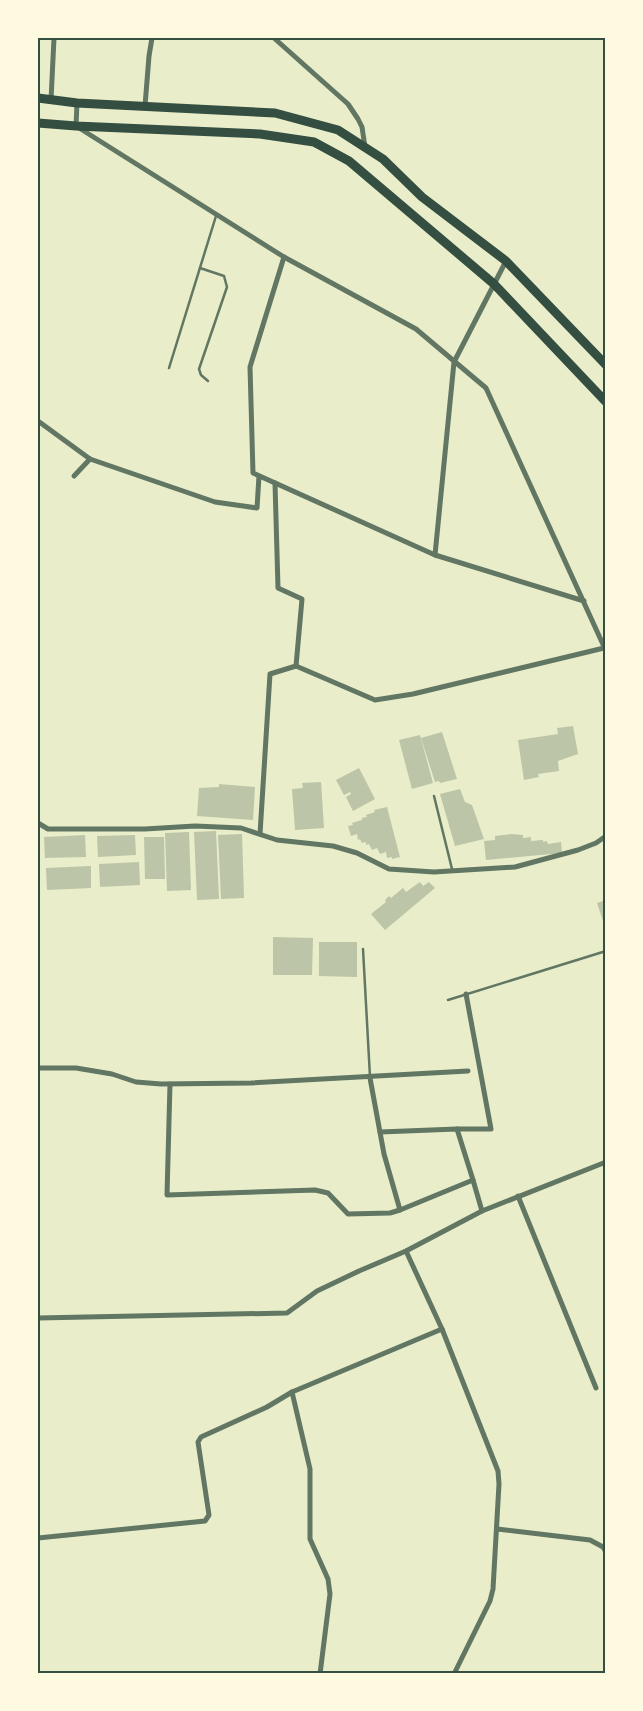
<svg xmlns="http://www.w3.org/2000/svg" width="643" height="1711" font-family="'Titillium Web',sans-serif">
<style>
.building{fill:#bcc5a7}
.lines{fill:none;stroke-linecap:round;stroke-linejoin:round}
.service{stroke:#617663;stroke-width:2.5}
.minor{stroke:#617663;stroke-width:5}
.trunk{stroke:#344e41;stroke-width:9}
.neatline{fill:none;stroke:#344e41;stroke-width:2}
</style>
<rect width="100%" height="100%" fill="#e9edc9"/>
<g class="building">
<polygon points="573,726 578,754 558,761 559,771 538,774 539,777 524,780 518,740 558,734 557,728"/>
<polygon points="442,732 457,779 440,783 439,781 435,782 421,738"/>
<polygon points="420,735 433,783 412,789 399,740"/>
<polygon points="359,768 375,799 353,811 346,797 351,794 350,792 344,795 336,780"/>
<polygon points="321,782 324,828 295,830 292,789 303,788 302,783"/>
<polygon points="219,784 255,787 253,820 197,816 199,788 219,787"/>
<polygon points="460,789 465,802 472,805 484,839 455,846 440,794"/>
<polygon points="387,807 400,857 392,859 392,857 387,858 386,852 380,854 377,848 372,850 369,844 366,845 366,842 362,843 360,839 358,840 357,834 351,836 348,826 353,825 352,823 362,820 362,818 367,817 366,815 375,812 374,810"/>
<polygon points="216,831 219,899 197,900 194,832"/>
<polygon points="189,832 191,890 167,891 165,833"/>
<polygon points="242,834 244,898 221,899 218,835"/>
<polygon points="511,834 523,835 523,838 531,837 531,841 543,840 543,842 547,841 548,844 561,842 562,853 486,860 484,841 495,840 495,836"/>
<polygon points="85,835 86,857 45,858 44,837"/>
<polygon points="135,835 136,855 98,857 97,836"/>
<polygon points="144,837 164,837 165,879 145,879"/>
<polygon points="139,862 140,885 100,887 99,864"/>
<polygon points="91,866 91,888 47,890 46,868"/>
<polygon points="420,882 423,886 429,882 435,888 385,930 371,914 386,902 385,900 389,896 391,898 403,888 406,892"/>
<polygon points="606,900 606,927 605,927 597,903"/>
<polygon points="273,937 313,938 312,975 273,975"/>
<polygon points="319,942 357,942 357,977 319,976"/>
</g>
<g class="lines">
<g class="service">
<polyline points="200,268 224,276 227,287 199,369 201,375 208,381"/>
<polyline points="169,368 216,216"/>
<polyline points="434,796 452,869"/>
<polyline points="363,949 370,1077"/>
<polyline points="448,1000 606,951"/>
</g>
<g class="minor">
<polyline points="274,38 348,104 358,119 362,127 365,147"/>
<polyline points="51,100 54,38"/>
<polyline points="77,103 76,126 284,257 416,329 486,388 606,651"/>
<polyline points="145,106 149,56 152,38"/>
<polyline points="284,257 250,367 253,473 435,555 584,601"/>
<polyline points="38,421 90,459 215,502 257,508 259,476"/>
<polyline points="74,476 90,459"/>
<polyline points="275,483 278,588 302,599 296,666"/>
<polyline points="435,555 454,362 506,261"/>
<polyline points="38,823 48,829 145,829 195,826 241,828 277,840 333,846 357,853 389,869 434,872 515,867 578,850 596,843 606,836"/>
<polyline points="260,834 270,674 296,666 375,700 413,694 604,648"/>
<polyline points="38,1068 76,1068 112,1074 136,1082 161,1084 251,1083 468,1071"/>
<polyline points="170,1084 167,1195 315,1190 328,1193 348,1214 390,1213 400,1210 384,1154 370,1078"/>
<polyline points="457,1129 491,1129 466,994"/>
<polyline points="380,1132 457,1129 473,1180"/>
<polyline points="518,1196 596,1388"/>
<polyline points="400,1210 473,1180 482,1211"/>
<polyline points="38,1318 287,1313 317,1291 359,1271 406,1251 482,1211 606,1162"/>
<polyline points="442,1329 498,1471 499,1484 493,1589 490,1601 454,1674"/>
<polyline points="292,1392 310,1469 310,1539 328,1579 330,1594 320,1674"/>
<polyline points="497,1529 590,1540 603,1547 606,1552"/>
<polyline points="38,1538 205,1521 209,1515 198,1442 201,1437 267,1407 292,1392 442,1329 406,1251"/>
</g>
<g class="trunk">
<polyline points="38,98 77,103 275,113 338,130 383,159 422,197 506,261 606,365"/>
<polyline points="38,123 76,126 260,134 314,142 349,161 494,284 606,402"/>
</g>
</g>
<rect width="643" height="1711" fill="none" stroke="#fefae0" stroke-width="78"/>
<rect x="39" y="39" width="565" height="1633" class="neatline"/>
</svg>
